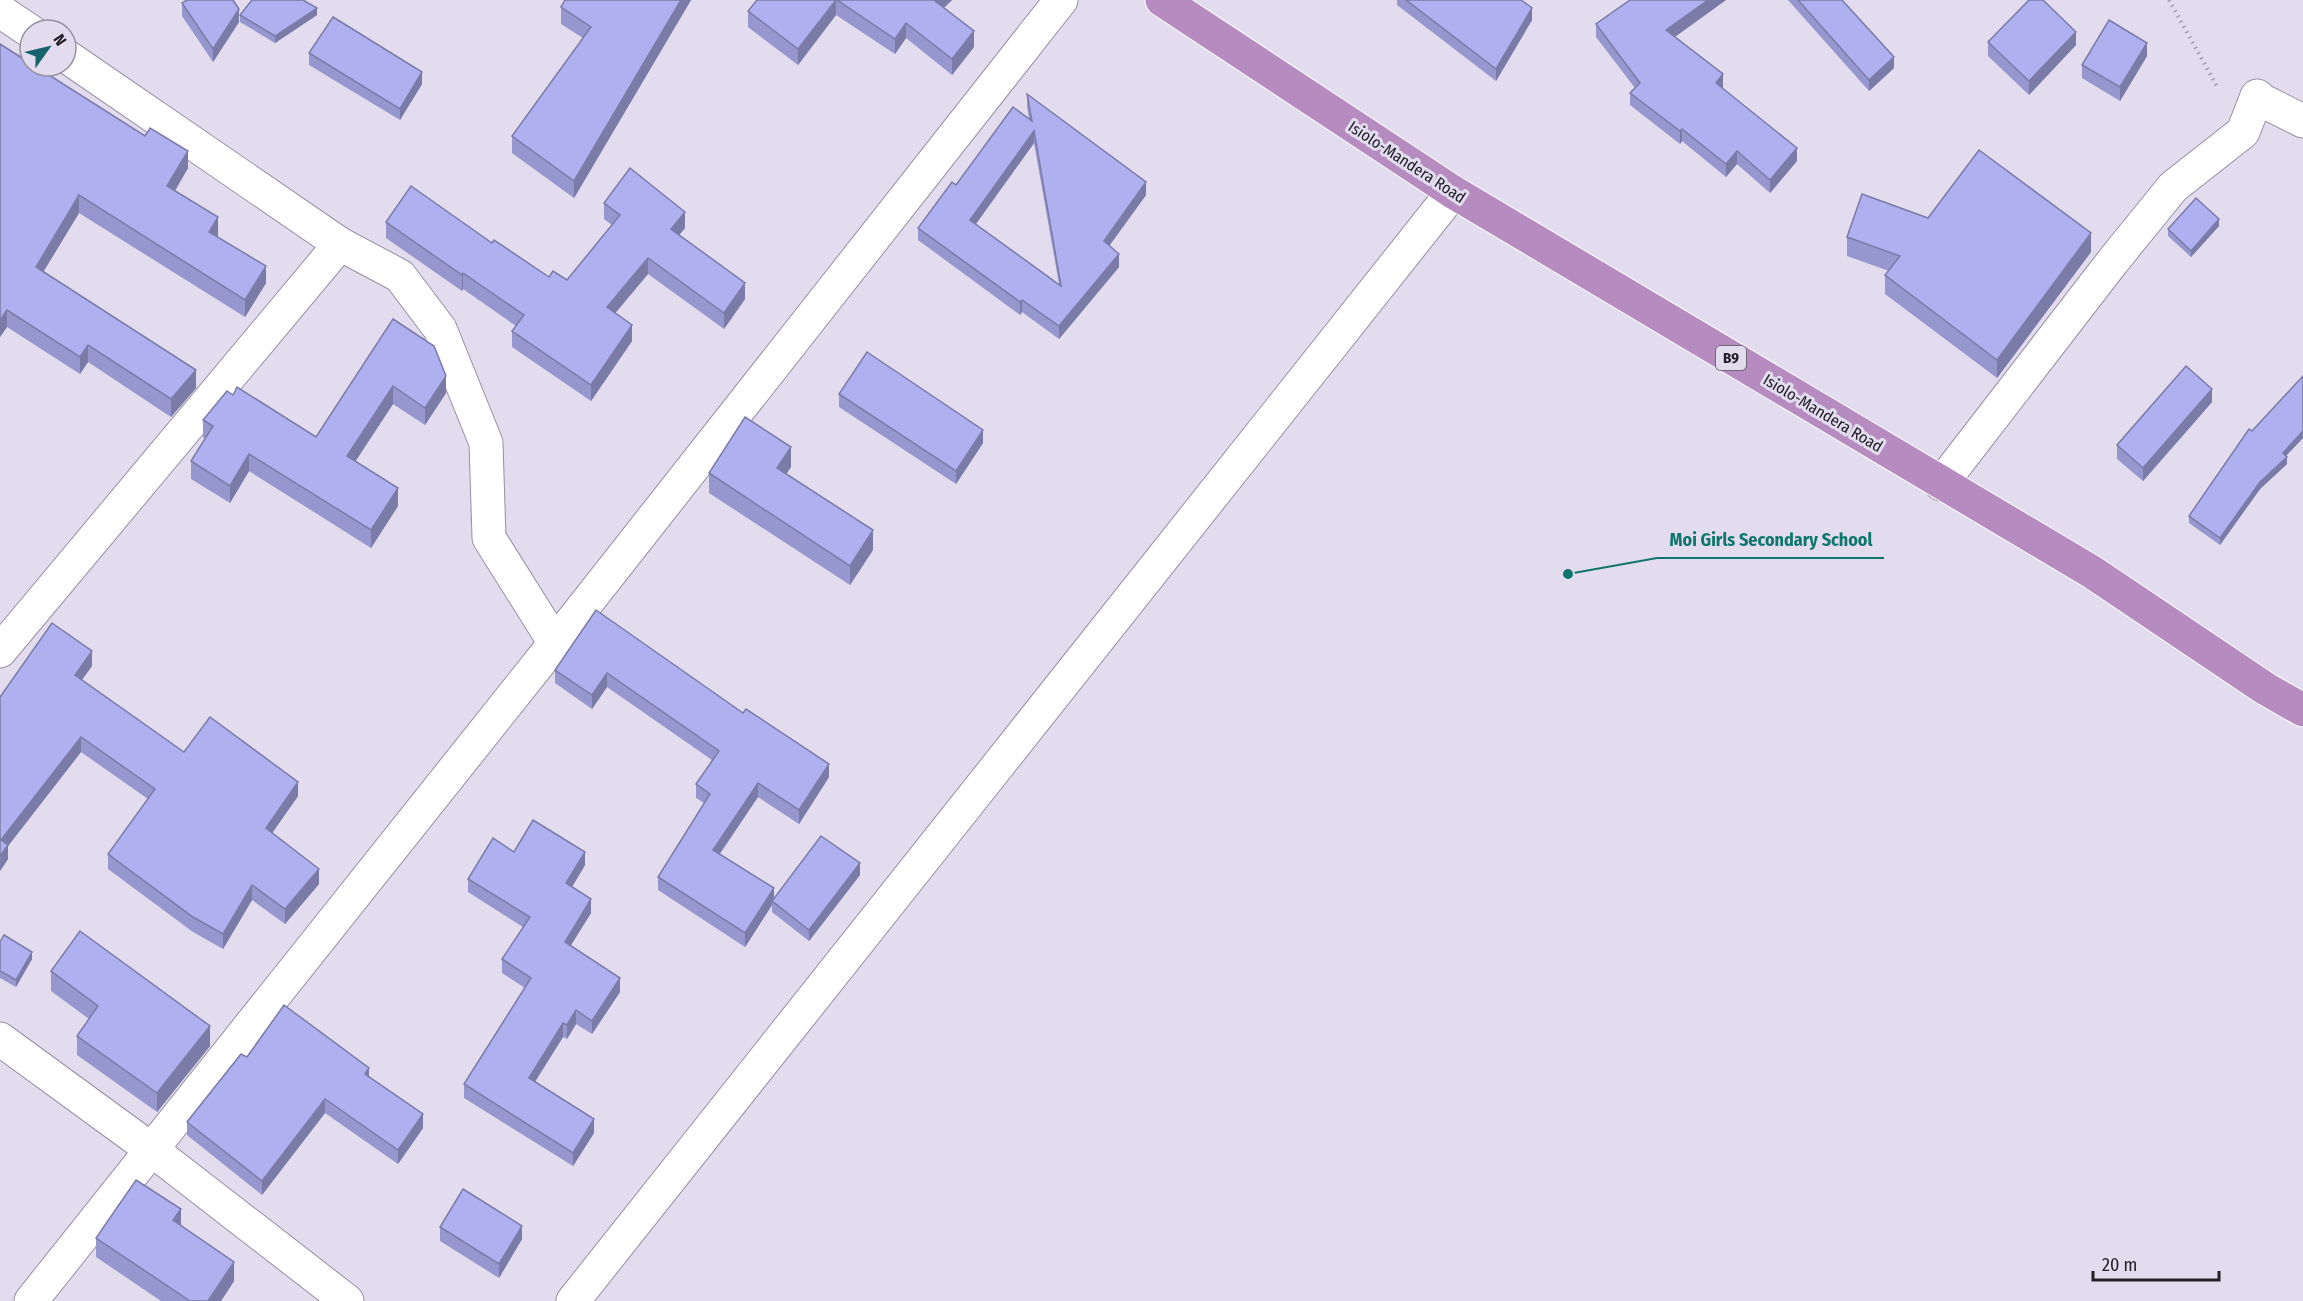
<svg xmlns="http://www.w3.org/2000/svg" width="2303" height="1301" font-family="'Fira Sans Condensed',sans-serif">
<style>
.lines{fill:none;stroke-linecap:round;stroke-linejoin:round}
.minor-casing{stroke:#9690a1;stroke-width:35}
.trunk-casing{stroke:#fff;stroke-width:35}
.path{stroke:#a19cab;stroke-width:4;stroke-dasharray:1.5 4.5;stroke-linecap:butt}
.minor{stroke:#fff;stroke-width:33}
.trunk{stroke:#b68cc0;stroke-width:33}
.wall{fill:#9697ce;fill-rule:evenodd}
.shaded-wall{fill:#7a7ba7}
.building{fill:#aeb0ef;stroke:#7a7ba7;stroke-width:1.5;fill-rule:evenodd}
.labels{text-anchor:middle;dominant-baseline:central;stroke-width:6;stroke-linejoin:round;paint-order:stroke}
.shield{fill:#e2dcee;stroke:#5c5863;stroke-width:1.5}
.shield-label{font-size:15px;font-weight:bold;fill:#222027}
.street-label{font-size:16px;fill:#222027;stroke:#e2dcee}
.leader{fill:none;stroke:#0f766e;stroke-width:2}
.callout-dot{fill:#0f766e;stroke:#e2dcee;stroke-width:2}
.callout-label{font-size:18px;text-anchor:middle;font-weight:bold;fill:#0f766e;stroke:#e2dcee;stroke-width:6;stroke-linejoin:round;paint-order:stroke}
</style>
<rect width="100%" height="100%" fill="#e2dcee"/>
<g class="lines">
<g class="minor-casing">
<g id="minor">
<polyline points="0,11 30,31"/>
<polyline points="66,56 340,244 400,276 440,329 486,443 489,538 555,643"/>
<polyline points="1941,484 2113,261 2173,187 2243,132 2257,96 2263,101 2303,121"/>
<polyline points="0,651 340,244"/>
<polyline points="0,1039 152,1150 347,1301"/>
<polyline points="31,1301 555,643 1061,0"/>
<polyline points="573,1301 1453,192"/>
</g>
</g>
<g class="trunk-casing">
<polyline id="trunk" points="1162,0 1453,192 2092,572 2266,689 2303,710"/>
</g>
<polyline class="path" points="2169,0 2218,88"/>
<use href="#minor" class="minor"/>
<use href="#trunk" class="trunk"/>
</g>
<g class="wall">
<polygon points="691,0 574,198 512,153 512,136 583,38 561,24 561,7"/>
<polygon points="757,0 952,0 944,8 974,47 952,75 906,38 895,54 836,15 798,65 748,27 748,11"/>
<polygon points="1397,0 1521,0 1532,20 1496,81 1397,5"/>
<polygon points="1726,0 1675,37 1723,87 1723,88 1797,161 1770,193 1737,164 1726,177 1682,141 1680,144 1630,105 1630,93 1635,88 1596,37 1596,24"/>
<polygon points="1788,0 1842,0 1894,68 1869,91"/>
<polygon points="182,3 239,22 213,62 182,16"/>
<polygon points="240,15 317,15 275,43 240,22"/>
<polygon points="1988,42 2076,45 2029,95 1988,56"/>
<polygon points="0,44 188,168 175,191 218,235 217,236 266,283 245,317 79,213 43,272 196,388 171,417 88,362 80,374 7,327 0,337"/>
<polygon points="309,53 422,84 400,120 309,65"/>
<polygon points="2147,56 2120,101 2082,78 2082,65"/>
<path d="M 1027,94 L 1146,195 L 1109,246 L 1119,267 L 1059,339 L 1022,312 L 1020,315 L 918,240 L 918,228 L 956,185 L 1029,119 L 1027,107 ZM 1034,143 L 1059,284 L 976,224 Z"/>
<polygon points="604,203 685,228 679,235 745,299 724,329 648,274 615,313 632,341 591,401 512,347 512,331 516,326 463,289 462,291 386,238 386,222 549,277 567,280 612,225 604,219"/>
<polygon points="1928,218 2091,252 1997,378 1885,294 1885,275 1889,271 1847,256 1847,237"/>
<polygon points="2219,226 2191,257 2168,236 2168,229"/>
<polygon points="434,346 446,393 425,425 393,404 355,462 398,506 371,548 249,471 230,503 191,479 191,461 205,439 203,437 203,420 233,395 316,437"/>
<polygon points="2303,376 2303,438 2286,456 2287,464 2260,489 2220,545 2189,523 2189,516 2252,431"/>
<polygon points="839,394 983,443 956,484 839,407"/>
<polygon points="2212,402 2143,481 2117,459 2117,445"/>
<polygon points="791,467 786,474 873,550 850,585 709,493 709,473"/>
<polygon points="596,610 829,777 799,824 758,797 720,854 774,898 860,875 809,941 772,912 772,905 745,947 658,890 658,877 704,803 696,798 696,784 712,760 607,687 592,709 555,683 555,670"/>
<polygon points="92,666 82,680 184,752 298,796 272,833 319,884 285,924 252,900 223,949 193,932 108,869 108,854 148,799 81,752 8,846 8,859 0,871 0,697"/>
<polygon points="514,852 585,865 572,887 591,913 570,946 620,992 592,1034 576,1024 567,1039 563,1037 535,1082 594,1133 573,1166 464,1098 464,1084 525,988 502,973 502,959 523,927 468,892 468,879"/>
<polygon points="0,942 32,959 16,987 0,978"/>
<polygon points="51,971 210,1046 157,1112 77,1055 77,1036 89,1019 51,991"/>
<polygon points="247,1057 369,1076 423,1128 398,1164 325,1113 262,1195 187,1135 187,1122"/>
<polygon points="181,1226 234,1281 221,1301 161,1301 96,1257 96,1238"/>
<polygon points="440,1227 522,1239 499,1278 440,1241"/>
</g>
<g class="shaded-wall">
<polygon points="681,0 691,0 574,198 574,181"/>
<polygon points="836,0 836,15 798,65 798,49"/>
<polygon points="936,0 952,0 935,16 935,1"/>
<polygon points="1708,0 1726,0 1666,43 1666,30"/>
<polygon points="317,8 317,15 275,43 275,36"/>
<polygon points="1532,8 1532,20 1496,81 1496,69"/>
<polygon points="239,9 239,22 213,62 213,49"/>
<polygon points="906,23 906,38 895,54 895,39"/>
<polygon points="974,31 974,47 952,75 952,59"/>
<polygon points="2076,32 2076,45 2029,95 2029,81"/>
<polygon points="2147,43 2147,56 2120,101 2120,87"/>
<polygon points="1894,57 1894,68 1869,91 1869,80"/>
<polygon points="422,72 422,84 400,120 400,109"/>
<polygon points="1723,74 1723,87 1716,96 1716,83"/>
<polygon points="1682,129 1682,141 1680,144 1680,131"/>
<polygon points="1034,131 1034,143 970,232 970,220"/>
<polygon points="1797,148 1797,161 1770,193 1770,180"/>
<polygon points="188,151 188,168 167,204 167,186"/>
<polygon points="1737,151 1737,164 1726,177 1726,164"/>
<polygon points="1146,182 1146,195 1104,253 1104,241"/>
<polygon points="79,195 79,213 36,284 36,267"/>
<polygon points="685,212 685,228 671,245 671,229"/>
<polygon points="218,217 218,235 209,249 209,232"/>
<polygon points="2219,219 2219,226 2191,257 2191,251"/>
<polygon points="2091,233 2091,252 1997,378 1997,360"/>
<polygon points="1119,254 1119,267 1059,339 1059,326"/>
<polygon points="648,258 648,274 607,323 607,307"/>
<polygon points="266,266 266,283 245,317 245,300"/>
<polygon points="463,273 463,289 462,291 462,275"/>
<polygon points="745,283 745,299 724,329 724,313"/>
<polygon points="1022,300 1022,312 1020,315 1020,302"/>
<polygon points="7,310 7,327 0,337 0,320"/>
<polygon points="632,325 632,341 591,401 591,385"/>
<polygon points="88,345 88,362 80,374 80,357"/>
<polygon points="196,370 196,388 171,417 171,399"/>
<polygon points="446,376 446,393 425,425 425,408"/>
<polygon points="393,386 393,404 347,474 347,456"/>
<polygon points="2212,389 2212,402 2143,481 2143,468"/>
<polygon points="983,430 983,443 956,484 956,471"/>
<polygon points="2303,431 2303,438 2283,459 2283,453"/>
<polygon points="791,447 791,467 777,488 777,468"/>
<polygon points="249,454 249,471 230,503 230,486"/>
<polygon points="2287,457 2287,464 2260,489 2220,545 2220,538 2260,482"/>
<polygon points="398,488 398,506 371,548 371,530"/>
<polygon points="873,530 873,550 850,585 850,566"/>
<polygon points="92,651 92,666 75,689 75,675"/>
<polygon points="607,673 607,687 592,709 592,695"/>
<polygon points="81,737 81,752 8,846 8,859 0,871 1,840"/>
<polygon points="829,764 829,777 799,824 799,810"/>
<polygon points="298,782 298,796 266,842 266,828"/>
<polygon points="758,783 758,797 713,863 713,850"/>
<polygon points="585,852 585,865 566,897 566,883"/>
<polygon points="860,863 860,875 809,941 809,930"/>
<polygon points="319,869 319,884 285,924 285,909"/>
<polygon points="252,885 252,900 223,949 223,934"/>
<polygon points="774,888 774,901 772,901 772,905 745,947 745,933"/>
<polygon points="591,899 591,913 565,955 565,942"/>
<polygon points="32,952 32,959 16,987 16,980"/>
<polygon points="620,978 620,992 592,1034 592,1021"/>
<polygon points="576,1010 576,1024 567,1039 567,1025"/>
<polygon points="563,1023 563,1037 529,1091 529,1078"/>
<polygon points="210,1026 210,1046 157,1112 157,1093"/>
<polygon points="369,1068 369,1081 365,1074"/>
<polygon points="325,1099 325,1113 262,1195 262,1181"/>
<polygon points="423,1114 423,1128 398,1164 398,1150"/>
<polygon points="594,1119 594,1133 573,1166 573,1153"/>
<polygon points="181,1209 181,1229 173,1220"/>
<polygon points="522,1226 522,1239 499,1278 499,1264"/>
<polygon points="234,1262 234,1281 221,1301 208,1301"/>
</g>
<g class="building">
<polygon points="187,0 233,0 239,9 213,49 182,3"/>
<polygon points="252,0 303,0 317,8 275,36 240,15"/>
<polygon points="565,0 681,0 574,181 512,136 591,27 561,7"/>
<polygon points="757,0 836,0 798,49 748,11"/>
<polygon points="837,0 936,0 935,1 974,31 952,59 906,23 895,39"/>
<polygon points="1406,0 1521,0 1532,8 1496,69"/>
<polygon points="1630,0 1708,0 1666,30 1723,74 1716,83 1797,148 1770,180 1737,151 1726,164 1682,129 1680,131 1630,93 1640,83 1596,24"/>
<polygon points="1798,0 1842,0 1894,57 1869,80"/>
<polygon points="2029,0 2043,0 2076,32 2029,81 1988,42"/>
<polygon points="333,17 422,72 400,109 309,53"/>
<polygon points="2109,20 2147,43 2120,87 2082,65"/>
<polygon points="0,44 30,63 30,66 35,66 145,136 150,128 188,151 167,186 218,217 209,232 266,266 245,300 79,195 36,267 196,370 171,399 88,345 80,357 7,310 0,320"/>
<path d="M 1027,94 L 1146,182 L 1104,241 L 1119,254 L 1059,326 L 1022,300 L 1020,302 L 918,228 L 952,182 L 956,185 L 1013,107 L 1032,121 ZM 1034,131 L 1061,286 L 970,220 Z"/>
<polygon points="1979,150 2091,233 1997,360 1885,275 1900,256 1847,237 1862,194 1928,218"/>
<polygon points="630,168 685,212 671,229 745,283 724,313 648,258 607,307 632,325 591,385 512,331 524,315 463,273 462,275 386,222 411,186 492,243 494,240 549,277 553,271 567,280 620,215 604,203"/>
<polygon points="2196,198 2219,219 2191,251 2168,229"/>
<polygon points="393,319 434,346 446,376 425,408 393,386 347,456 398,488 371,530 249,454 230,486 191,461 213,426 203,420 227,391 233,395 237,387 316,437"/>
<polygon points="867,352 983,430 956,471 839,394"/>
<polygon points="2186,366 2212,389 2143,468 2117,445"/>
<polygon points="2303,376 2303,431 2283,453 2287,457 2260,482 2220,538 2189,516 2249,429 2252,431"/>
<polygon points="745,417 791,447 777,468 873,530 850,566 709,473"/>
<polygon points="596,610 743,713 746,709 829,764 799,810 758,783 713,850 774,888 745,933 658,877 710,794 696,784 719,751 607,673 592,695 555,670"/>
<polygon points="52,623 92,651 75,675 184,752 210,717 298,782 266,828 319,869 285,909 252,885 223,934 193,917 108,854 155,789 81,737 1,840 8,845 0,856 0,697"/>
<polygon points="533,820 585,852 566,883 591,899 565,942 620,978 592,1021 576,1010 567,1025 563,1023 529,1078 594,1119 573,1153 464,1084 531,978 502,959 530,917 468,879 493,838 514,852"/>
<polygon points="821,836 860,863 809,930 772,901"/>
<polygon points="80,931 210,1026 157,1093 77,1036 98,1006 51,971"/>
<polygon points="4,935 32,952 16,980 0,971 0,942"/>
<polygon points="284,1005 369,1068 365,1074 423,1114 398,1150 325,1099 262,1181 187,1122 241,1054 247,1057"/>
<polygon points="136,1180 181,1209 173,1220 234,1262 208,1301 190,1301 96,1238"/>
<polygon points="463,1189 522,1226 499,1264 440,1227"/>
</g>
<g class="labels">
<rect class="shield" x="1716" y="346" width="30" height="24" rx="4.5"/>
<g class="shield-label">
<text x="1731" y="358">B9</text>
</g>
<g class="street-label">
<text transform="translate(1407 162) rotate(33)">Isiolo-Mandera Road</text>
<text transform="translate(1823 413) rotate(31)">Isiolo-Mandera Road</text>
</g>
</g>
<path class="leader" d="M1568 574L1657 558H1884"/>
<circle class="callout-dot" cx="1568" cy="574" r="6"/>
<g class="callout-label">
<text x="1771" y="546">Moi Girls Secondary School</text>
</g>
<g transform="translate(48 48) rotate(56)"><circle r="28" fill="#e2dcee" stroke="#95919e" stroke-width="1.5"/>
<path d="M0-4.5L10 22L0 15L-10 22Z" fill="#17636d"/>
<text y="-9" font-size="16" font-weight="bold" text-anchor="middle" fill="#222027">N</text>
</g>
<path d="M2093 1271v9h126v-9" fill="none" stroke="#222027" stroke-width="3"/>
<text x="2102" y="1271" font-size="18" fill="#222027" stroke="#e2dcee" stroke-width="4.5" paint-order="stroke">20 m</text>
</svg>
